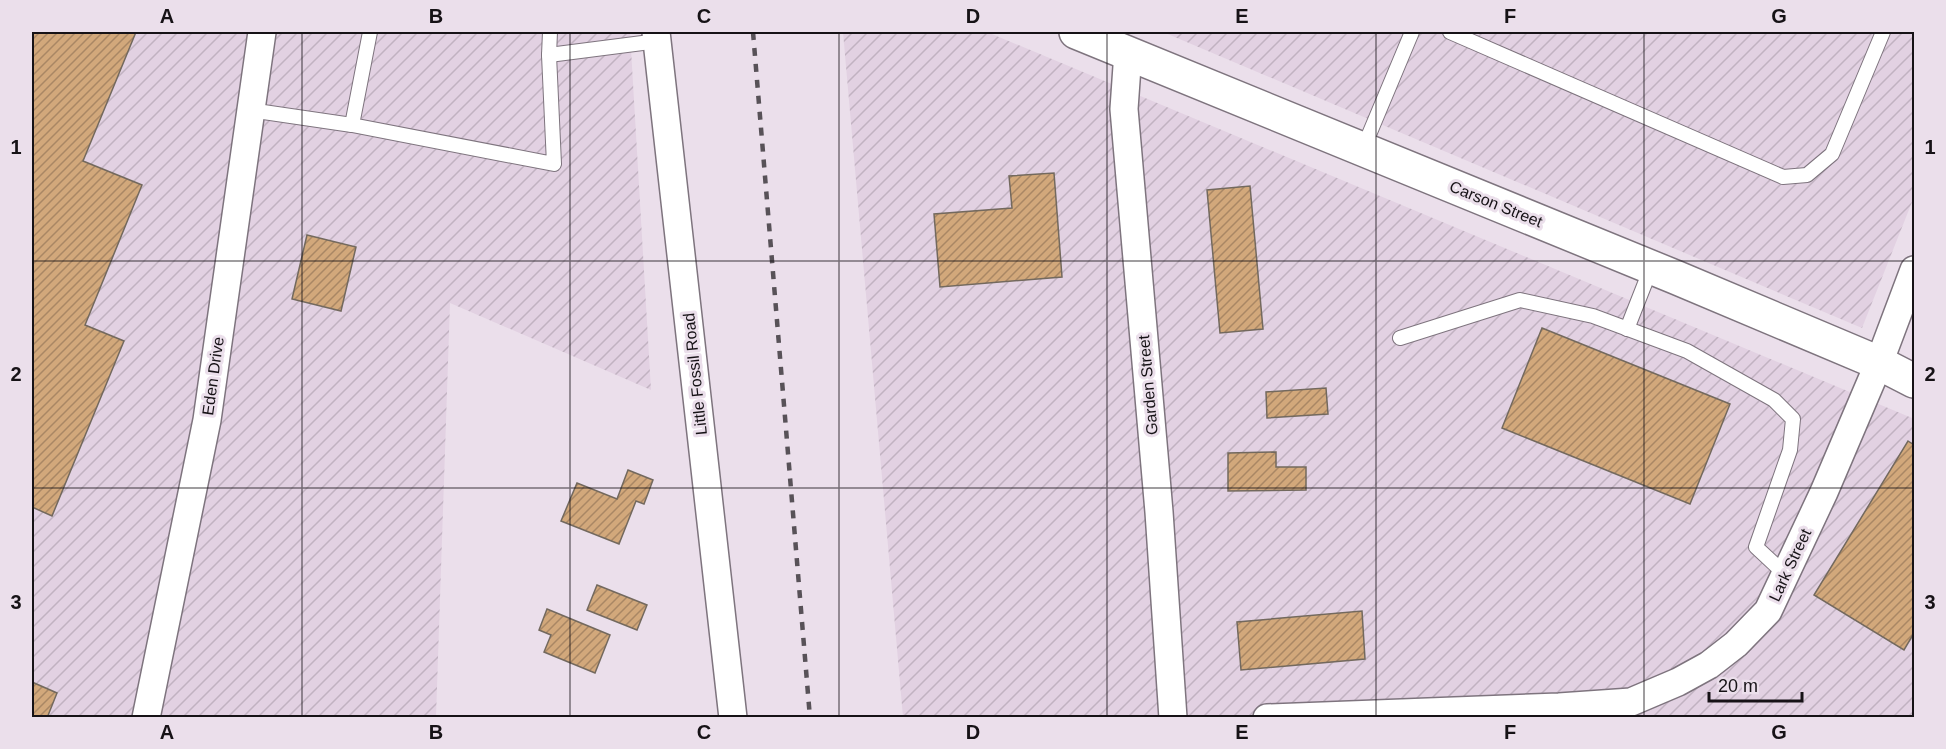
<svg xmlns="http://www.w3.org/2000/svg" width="1946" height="749" font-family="Arial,sans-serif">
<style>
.industrial{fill:url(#industrial-furrows)}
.building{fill:url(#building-hatch);stroke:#73695e;stroke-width:1.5}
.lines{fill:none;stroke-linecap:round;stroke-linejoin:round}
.service-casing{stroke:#7e747e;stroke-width:16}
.minor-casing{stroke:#7e747e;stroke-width:30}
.tertiary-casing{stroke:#7e747e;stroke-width:36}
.service{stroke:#fff;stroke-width:14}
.minor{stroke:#fff;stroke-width:27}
.tertiary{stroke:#fff;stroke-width:33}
.rail{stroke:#585258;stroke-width:4.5;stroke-dasharray:8 8;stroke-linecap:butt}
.grid{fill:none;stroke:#161216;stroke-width:1.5;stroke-opacity:0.55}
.labels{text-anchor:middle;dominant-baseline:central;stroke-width:6;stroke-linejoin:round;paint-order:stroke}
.street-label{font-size:16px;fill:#161216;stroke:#ebdfeb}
.neatline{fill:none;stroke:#161216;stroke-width:2}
.grid-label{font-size:20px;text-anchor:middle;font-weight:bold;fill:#161216}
</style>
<defs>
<pattern id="industrial-furrows" width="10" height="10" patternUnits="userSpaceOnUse" patternTransform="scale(1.5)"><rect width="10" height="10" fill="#e2d1e2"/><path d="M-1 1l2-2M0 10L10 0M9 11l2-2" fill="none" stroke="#c1b2c1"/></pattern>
<pattern id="building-hatch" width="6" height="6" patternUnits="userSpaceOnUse" patternTransform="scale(1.5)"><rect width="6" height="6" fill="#d2a87b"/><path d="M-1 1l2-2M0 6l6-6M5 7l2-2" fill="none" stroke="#a98764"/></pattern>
</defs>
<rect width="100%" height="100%" fill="#ebdfeb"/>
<g class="industrial">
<polygon points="32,32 630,32 651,390 450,303 436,717 32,717"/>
<polygon points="843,32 987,32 1912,418 1914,420 1914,717 903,717"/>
<polygon points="1163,32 1914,32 1914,197 1862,328"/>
</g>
<g class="building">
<polygon points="32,32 136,32 83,161 142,185 85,325 124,341 52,516 32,507"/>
<polygon points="1054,173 1062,277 940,287 934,214 1012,208 1009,176"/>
<polygon points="1250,186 1263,329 1220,333 1207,190"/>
<polygon points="307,235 356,247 341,311 292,299"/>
<polygon points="1542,328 1730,404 1690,504 1502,428"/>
<polygon points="1326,388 1328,414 1267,418 1266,392"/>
<polygon points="1908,441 1914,445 1914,633 1904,650 1814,595"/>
<polygon points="1276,452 1276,467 1306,467 1306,490 1228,491 1228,453"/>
<polygon points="628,470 653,480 644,504 636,501 619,544 561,521 577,483 617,499"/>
<polygon points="597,585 647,605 637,630 587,610"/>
<polygon points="547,609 610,635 595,673 544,652 551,635 539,630"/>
<polygon points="1362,611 1365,659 1241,670 1237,622"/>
<polygon points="32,682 57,693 47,718 32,718"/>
</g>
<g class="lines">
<g class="service-casing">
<g id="service">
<polyline points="370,32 352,125 554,164 549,55 550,32"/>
<polyline points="1450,32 1783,177 1807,175 1832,154 1883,32"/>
<polyline points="549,55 658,41"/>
<polyline points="250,110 352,125"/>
<polyline points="1363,149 1412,32"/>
<polyline points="1627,329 1651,268"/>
<polyline points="1400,338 1520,300 1593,316 1687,351 1774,400 1793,419 1790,450 1756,547 1785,574"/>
</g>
</g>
<g class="minor-casing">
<g id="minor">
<polyline points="656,32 733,718"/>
<polyline points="1128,52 1124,109 1159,512 1173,718"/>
<polyline points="146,718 207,420 262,32"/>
<polyline points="1267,718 1559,707 1631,702 1678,682 1709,665 1736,644 1768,611 1824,492 1879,363 1914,270"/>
</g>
</g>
<g class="tertiary-casing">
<polyline id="tertiary" points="1076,32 1675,277 1879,363 1914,381"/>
</g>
<use href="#service" class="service"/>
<use href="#minor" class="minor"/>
<use href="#tertiary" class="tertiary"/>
<polyline class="rail" points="753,32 810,718"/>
</g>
<path class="grid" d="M 302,32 L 302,718M 570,32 L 570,718M 839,32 L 839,718M 1107,32 L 1107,718M 1376,32 L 1376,718M 1644,32 L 1644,718M 32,261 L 1914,261M 32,488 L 1914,488"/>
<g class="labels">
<g class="street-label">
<text transform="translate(1496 204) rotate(22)">Carson Street</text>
<text transform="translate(695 374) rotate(-96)">Little Fossil Road</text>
<text transform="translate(213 376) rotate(-82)">Eden Drive</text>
<text transform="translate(1148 385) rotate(-95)">Garden Street</text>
<text transform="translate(1790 565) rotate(-65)">Lark Street</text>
</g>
</g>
<rect width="1946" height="749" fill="none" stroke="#ebdfeb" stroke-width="66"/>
<path d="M1709 692v9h93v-9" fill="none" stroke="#161216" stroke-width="3"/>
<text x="1718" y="692" font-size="18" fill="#161216" stroke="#ebdfeb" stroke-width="4.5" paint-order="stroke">20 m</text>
<rect x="33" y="33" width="1880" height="683" class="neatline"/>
<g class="grid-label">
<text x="167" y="23">A</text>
<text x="436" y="23">B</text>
<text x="704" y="23">C</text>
<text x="973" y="23">D</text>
<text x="1242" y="23">E</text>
<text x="1510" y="23">F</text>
<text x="1779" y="23">G</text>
<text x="16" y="154">1</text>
<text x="1930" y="154">1</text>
<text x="16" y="381">2</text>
<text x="1930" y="381">2</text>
<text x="16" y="609">3</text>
<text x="1930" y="609">3</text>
<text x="167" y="739">A</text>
<text x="436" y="739">B</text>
<text x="704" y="739">C</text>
<text x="973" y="739">D</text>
<text x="1242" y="739">E</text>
<text x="1510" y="739">F</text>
<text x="1779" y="739">G</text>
</g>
</svg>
